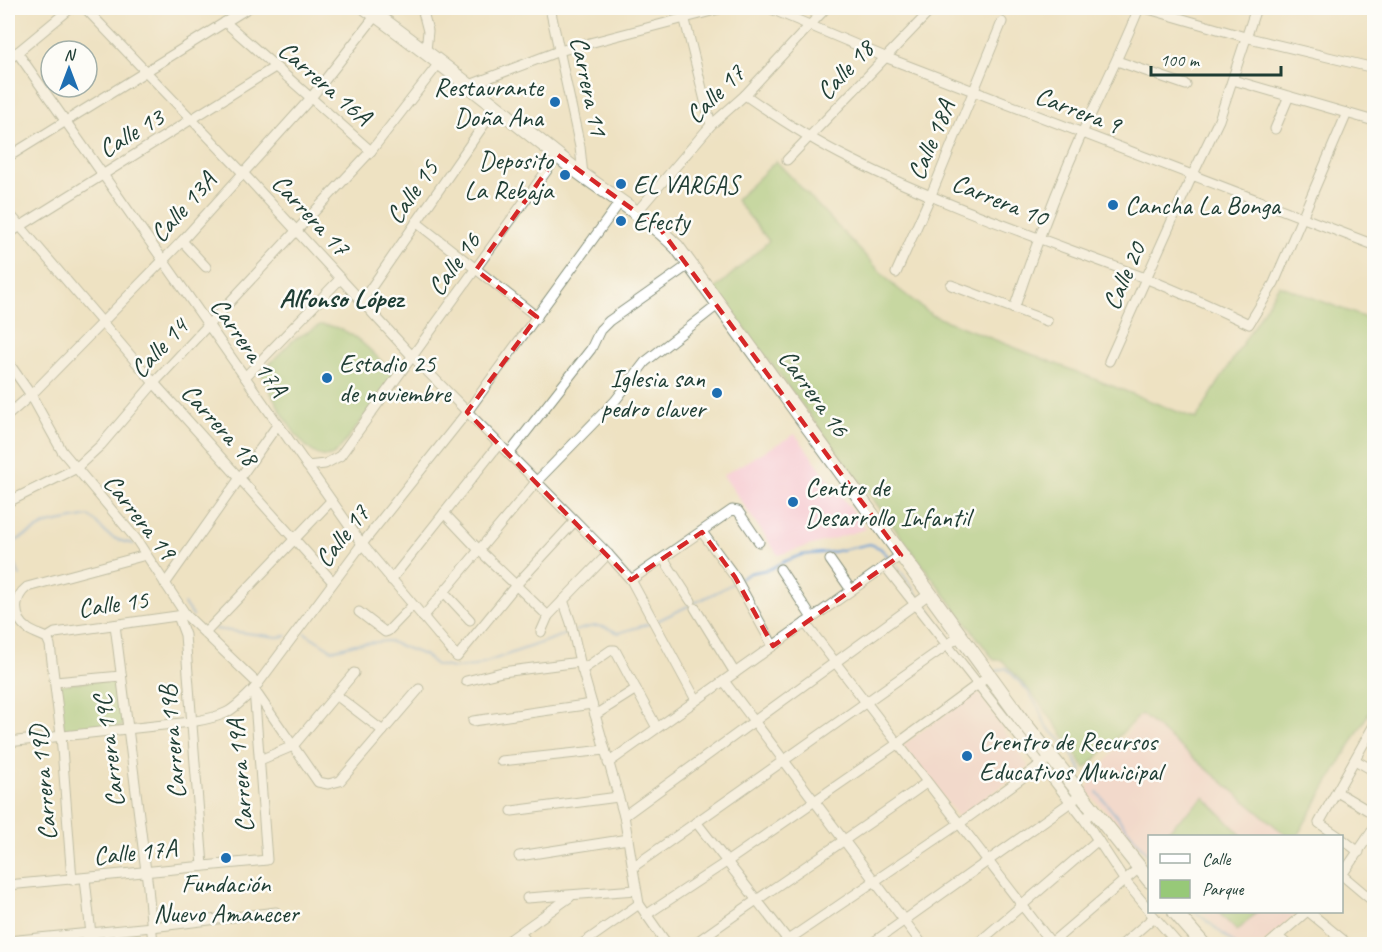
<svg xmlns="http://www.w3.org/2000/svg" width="1382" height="952" font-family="Caveat,sans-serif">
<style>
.built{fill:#f7cfd4}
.green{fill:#97c978;stroke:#5b8356;stroke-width:1.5}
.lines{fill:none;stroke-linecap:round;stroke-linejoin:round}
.stream{stroke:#689ed5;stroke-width:2}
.street-casing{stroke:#86907b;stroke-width:11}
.secondary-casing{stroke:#86907b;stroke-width:16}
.street{stroke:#fff;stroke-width:9}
.secondary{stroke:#fff;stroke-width:14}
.marked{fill:none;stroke:#d62828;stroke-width:4.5;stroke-dasharray:12 8;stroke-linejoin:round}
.poi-dot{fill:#1f6fb2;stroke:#fdfcf7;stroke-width:2}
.labels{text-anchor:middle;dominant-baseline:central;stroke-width:5;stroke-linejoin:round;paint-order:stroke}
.street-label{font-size:26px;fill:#1f3d34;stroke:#fdfcf7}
.poi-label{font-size:26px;fill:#1f3d34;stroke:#fdfcf7;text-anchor:start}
.neighbourhood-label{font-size:27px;font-weight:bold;fill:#1f3d34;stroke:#fdfcf7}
</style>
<rect width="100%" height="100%" fill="#fdfcf7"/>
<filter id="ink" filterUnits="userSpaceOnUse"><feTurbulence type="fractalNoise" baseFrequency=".0167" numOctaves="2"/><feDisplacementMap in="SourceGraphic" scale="12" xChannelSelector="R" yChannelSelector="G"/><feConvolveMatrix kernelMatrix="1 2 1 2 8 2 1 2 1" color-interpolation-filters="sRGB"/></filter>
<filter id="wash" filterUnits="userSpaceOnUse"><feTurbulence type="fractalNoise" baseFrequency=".008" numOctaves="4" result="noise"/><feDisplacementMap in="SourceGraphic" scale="24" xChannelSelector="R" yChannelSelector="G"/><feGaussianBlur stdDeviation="1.35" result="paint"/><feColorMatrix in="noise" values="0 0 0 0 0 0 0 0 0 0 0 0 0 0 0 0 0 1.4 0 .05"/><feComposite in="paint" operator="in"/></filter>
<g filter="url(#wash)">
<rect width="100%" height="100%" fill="#eee2c2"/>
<g class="built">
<polygon points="795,434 866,529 778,555 723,475"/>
<polygon points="977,691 1029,767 958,817 903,745"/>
<polygon points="1141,714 1287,836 1150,836 1149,857 1085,790"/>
<polygon points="1202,912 1297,912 1262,944 1233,944"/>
</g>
<g class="green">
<path d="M 776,161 L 892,284 L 932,315 L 1196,419 L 1279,285 L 1374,321 L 1374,704 L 1297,836 L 1287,836 L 1141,714 L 1085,769 C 1062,729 1034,694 1002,660 L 994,660 L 715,289 L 769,241 L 736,200 Z"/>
<path d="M 320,325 C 352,324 375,356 396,376 L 338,451 C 335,453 333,456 330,456 C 302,463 271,392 261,373 L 293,340 Z"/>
<polygon points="118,678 124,726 63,732 58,685"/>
<polygon points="1204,797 1242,836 1162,836"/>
<polygon points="1218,912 1257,912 1237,931"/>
</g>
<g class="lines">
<g class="stream">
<path d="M 8,545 L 47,524 L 89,516 C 96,521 98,524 103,530 C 111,539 123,542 134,544"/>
<polyline points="8,546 20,576"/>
<polyline points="896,565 919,597"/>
<polyline points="740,579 750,573 770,569 783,562 801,555 832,552 870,544 880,548 890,558"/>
<polyline points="924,603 947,636"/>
<polyline points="184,604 193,616"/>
<polyline points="657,621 717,592 735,582"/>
<polyline points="215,629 277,637 287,636"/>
<path d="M 575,631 C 594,625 600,623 618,633 L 652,623"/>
<polyline points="305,633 332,650 355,644 388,641 424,655 436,665 454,668 475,666 569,633"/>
<polyline points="996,671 1006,668 1027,690 1038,707 1046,726 1067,746 1082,772"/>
<polyline points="1097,792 1150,857"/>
<polyline points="1196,912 1235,944"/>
</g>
</g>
</g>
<g filter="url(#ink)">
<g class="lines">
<g class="street-casing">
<g id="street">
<polyline points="85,8 243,173 413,357 608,554 631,580 696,700"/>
<polyline points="422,8 428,31 426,51"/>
<polyline points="550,8 580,147 583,175"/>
<polyline points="682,8 711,125"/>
<polyline points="769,8 885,57 1374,245"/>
<polyline points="1145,8 1245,37 1374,68"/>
<polyline points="225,22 371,151"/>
<polyline points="17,52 362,544 457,657 516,585 575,521"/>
<polyline points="8,60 71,8"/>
<polyline points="1117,61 1186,85"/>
<polyline points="1233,80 1374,121"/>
<polyline points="470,85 559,51 723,8"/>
<path d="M 745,95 C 778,118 813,141 850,159 C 945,207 1046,240 1145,278 C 1180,292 1215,308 1249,324 L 1274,283 L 1347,113"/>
<polyline points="1275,129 1289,96"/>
<polyline points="8,157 248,8"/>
<polyline points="787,160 933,8"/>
<polyline points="8,212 154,383 333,582"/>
<polyline points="636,213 711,125 745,95 826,8"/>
<polyline points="416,222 537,317"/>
<polyline points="8,234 275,67"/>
<polyline points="182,241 206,267"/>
<polyline points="896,273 931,195 1002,22"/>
<polyline points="951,285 1047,321"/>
<polyline points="362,301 496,107"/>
<path d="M 1014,309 C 1034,250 1056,191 1082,133 C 1102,91 1122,50 1139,8"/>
<polyline points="1109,361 1192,176 1219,120 1256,8"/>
<polyline points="8,362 31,395 62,451 136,539 186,615 258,684"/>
<polyline points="245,377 341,278"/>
<polyline points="8,415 31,395 182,241 310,99 376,15"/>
<polyline points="509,454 591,349 600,330 609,321 690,264"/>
<polyline points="307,466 325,464 340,456 558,155"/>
<polyline points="8,502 75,469 101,445 154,383 371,151 440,62"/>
<polyline points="444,513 479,550 548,616"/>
<polyline points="702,532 735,577 773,646"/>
<polyline points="663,558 691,601"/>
<polyline points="830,560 851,590"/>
<polyline points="885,566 1084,819"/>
<polyline points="780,569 812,618"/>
<polyline points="391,580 499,444"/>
<polyline points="631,580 732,510 738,511 759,542"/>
<polyline points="165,584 278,424"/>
<polyline points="444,592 470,620"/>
<polyline points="563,600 571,623 580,662 624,816 639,904 667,944"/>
<polyline points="695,608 735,673"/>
<polyline points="359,612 385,632 388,631 413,605"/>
<polyline points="178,616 185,635 203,866"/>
<polyline points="423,617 536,482 615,401 645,362 719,304"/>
<polyline points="805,623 1052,944"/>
<polyline points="115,625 148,887 153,944"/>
<polyline points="206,632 331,501"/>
<polyline points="541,632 548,616 608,554"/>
<polyline points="47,638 55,633 184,615"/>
<polyline points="582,670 611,650 615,650 657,728"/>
<polyline points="466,681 502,672 580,662"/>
<polyline points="724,681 922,944"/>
<polyline points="55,682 121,676"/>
<polyline points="255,691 318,782 328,784 340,781 419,689"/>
<polyline points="336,695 383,731"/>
<polyline points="595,715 636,689"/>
<polyline points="473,721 592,704"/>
<path d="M 8,742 L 191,722 C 225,716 230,714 254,689 L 362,544 L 467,412 L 620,202"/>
<polyline points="260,760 293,746 354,673"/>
<polyline points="1355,760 1374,771"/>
<polyline points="501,761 605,750"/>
<polyline points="608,763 901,555"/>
<polyline points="1337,792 1374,814"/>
<polyline points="512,811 618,797"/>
<polyline points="624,816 929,594"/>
<polyline points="1088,816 1084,819 1125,881 1150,911"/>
<polyline points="696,822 791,944"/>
<polyline points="1338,836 1319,823 1374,725"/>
<polyline points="1342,839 1359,852"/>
<polyline points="519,856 628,839"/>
<polyline points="633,867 960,636"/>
<polyline points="1342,875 1374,828"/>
<polyline points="1342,875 1374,902"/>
<polyline points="85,878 92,944"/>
<path d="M 72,880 L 61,735 L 50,645 L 47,638 C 41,635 34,633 28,629 C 13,618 13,598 27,587 L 146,555"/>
<polyline points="8,885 267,860 254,689"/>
<polyline points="527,898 636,890"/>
<polyline points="1150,912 1178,944"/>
<polyline points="1309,912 1348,944"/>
<polyline points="646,915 728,861 897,744 989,676"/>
<polyline points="520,933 529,944"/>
<polyline points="1278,937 1287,944"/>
<polyline points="8,941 152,927 276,912"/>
<polyline points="504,944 570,897"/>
<polyline points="582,944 639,904"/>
<path d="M 694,944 C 770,889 850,838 926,783"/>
<polyline points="782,944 960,823 1051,757"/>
<polyline points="871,944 1075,799"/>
<polyline points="977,944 1098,840"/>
<polyline points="1050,944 1139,868"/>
<polyline points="1123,944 1154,917"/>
<polyline points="1269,944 1306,912"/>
</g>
</g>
<g class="secondary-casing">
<g id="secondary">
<path d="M 366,8 C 435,57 501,111 568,164 C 604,192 645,215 677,247 L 1021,719 L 1150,881"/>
<polyline points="1175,912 1203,944"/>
</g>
</g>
<use href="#street" class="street"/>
<use href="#secondary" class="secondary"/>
</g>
</g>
<path d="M0 0H1382V952H0ZM 558,155 L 661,230 L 901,555 L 773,646 L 735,577 L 702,532 L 631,580 L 467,412 L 537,317 L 476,270 Z" fill="#eee2c2" fill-opacity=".55" fill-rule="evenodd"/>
<path class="marked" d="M 558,155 L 661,230 L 901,555 L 773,646 L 735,577 L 702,532 L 631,580 L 467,412 L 537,317 L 476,270 Z"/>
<g class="poi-dot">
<circle cx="555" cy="102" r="6"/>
<circle cx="565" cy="175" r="6"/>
<circle cx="621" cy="184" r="6"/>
<circle cx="1113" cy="205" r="6"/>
<circle cx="621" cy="221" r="6"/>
<circle cx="327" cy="378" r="6"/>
<circle cx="717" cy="393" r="6"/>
<circle cx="793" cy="502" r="6"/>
<circle cx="967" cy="756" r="6"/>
<circle cx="226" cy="858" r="6"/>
</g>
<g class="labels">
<g class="street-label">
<text transform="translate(845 70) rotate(-47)">Calle 18</text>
<text transform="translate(325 83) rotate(41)">Carrera 16A</text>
<text transform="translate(589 86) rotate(78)">Carrera 11</text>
<text transform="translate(715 94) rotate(-45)">Calle 17</text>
<text transform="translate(1078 110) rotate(21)">Carrera 9</text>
<text transform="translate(131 133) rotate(-31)">Calle 13</text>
<text transform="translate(931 140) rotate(-67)">Calle 18A</text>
<text transform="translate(412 192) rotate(-55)">Calle 15</text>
<text transform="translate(1000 200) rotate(22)">Carrera 10</text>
<text transform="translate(183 207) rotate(-48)">Calle 13A</text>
<text transform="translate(311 215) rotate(47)">Carrera 17</text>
<text transform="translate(454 264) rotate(-54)">Calle 16</text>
<text transform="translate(1124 276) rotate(-66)">Calle 20</text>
<text transform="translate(249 347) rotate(55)">Carrera 17A</text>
<text transform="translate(159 348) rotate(-47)">Calle 14</text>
<text transform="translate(814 393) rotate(54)">Carrera 16</text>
<text transform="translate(220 425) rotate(48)">Carrera 18</text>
<text transform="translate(140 517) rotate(52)">Carrera 19</text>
<text transform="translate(342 536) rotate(-52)">Calle 17</text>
<text transform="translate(113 604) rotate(-8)">Calle 15</text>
<text transform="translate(172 742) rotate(-95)">Carrera 19B</text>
<text transform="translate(109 751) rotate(-97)">Carrera 19C</text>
<text transform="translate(240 776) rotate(-95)">Carrera 19A</text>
<text transform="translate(43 783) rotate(-95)">Carrera 19D</text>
<text transform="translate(135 852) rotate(-6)">Calle 17A</text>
</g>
<g class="poi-label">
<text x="543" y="87" text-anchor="end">Restaurante<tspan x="543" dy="30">Doña Ana</tspan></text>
<text x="553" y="160" text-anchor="end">Deposito<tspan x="553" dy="30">La Rebaja</tspan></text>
<text x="633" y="184">EL VARGAS</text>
<text x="1125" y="205">Cancha La Bonga</text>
<text x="633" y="221">Efecty</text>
<text x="339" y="363">Estadio 25<tspan x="339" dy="30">de noviembre</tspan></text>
<text x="705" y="378" text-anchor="end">Iglesia san<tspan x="705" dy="30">pedro claver</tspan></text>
<text x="805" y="487">Centro de<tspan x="805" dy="30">Desarrollo Infantil</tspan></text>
<text x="979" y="741">Crentro de Recursos<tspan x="979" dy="30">Educativos Municipal</tspan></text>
<text x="226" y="883" text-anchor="middle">Fundación<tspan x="226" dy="30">Nuevo Amanecer</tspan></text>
</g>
<g class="neighbourhood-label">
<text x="341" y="298">Alfonso López</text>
</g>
</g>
<rect width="1382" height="952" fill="none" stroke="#fdfcf7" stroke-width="30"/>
<rect x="1148" y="835" width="195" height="78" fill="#fdfcf7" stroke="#a4b0a9" stroke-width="1.5"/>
<rect x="1160" y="854" width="30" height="9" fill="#ffffff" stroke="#a4b0a9" stroke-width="1.5"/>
<text x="1202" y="865" font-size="18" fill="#1f3d34">Calle</text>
<rect x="1160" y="880" width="30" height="18" fill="#97c978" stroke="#a4b0a9" stroke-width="1.5"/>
<text x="1202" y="895" font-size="18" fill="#1f3d34">Parque</text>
<g transform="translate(69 69)"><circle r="28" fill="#fdfcf7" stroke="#a4b0a9" stroke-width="1.5"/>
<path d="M0-4.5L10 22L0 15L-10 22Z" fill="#1f6fb2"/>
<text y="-9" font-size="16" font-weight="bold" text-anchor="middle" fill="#1f3d34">N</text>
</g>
<path d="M1151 66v9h130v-9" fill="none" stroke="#1f3d34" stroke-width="3"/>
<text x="1160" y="66" font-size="18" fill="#1f3d34" stroke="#fdfcf7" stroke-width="4.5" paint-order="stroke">100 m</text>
</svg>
